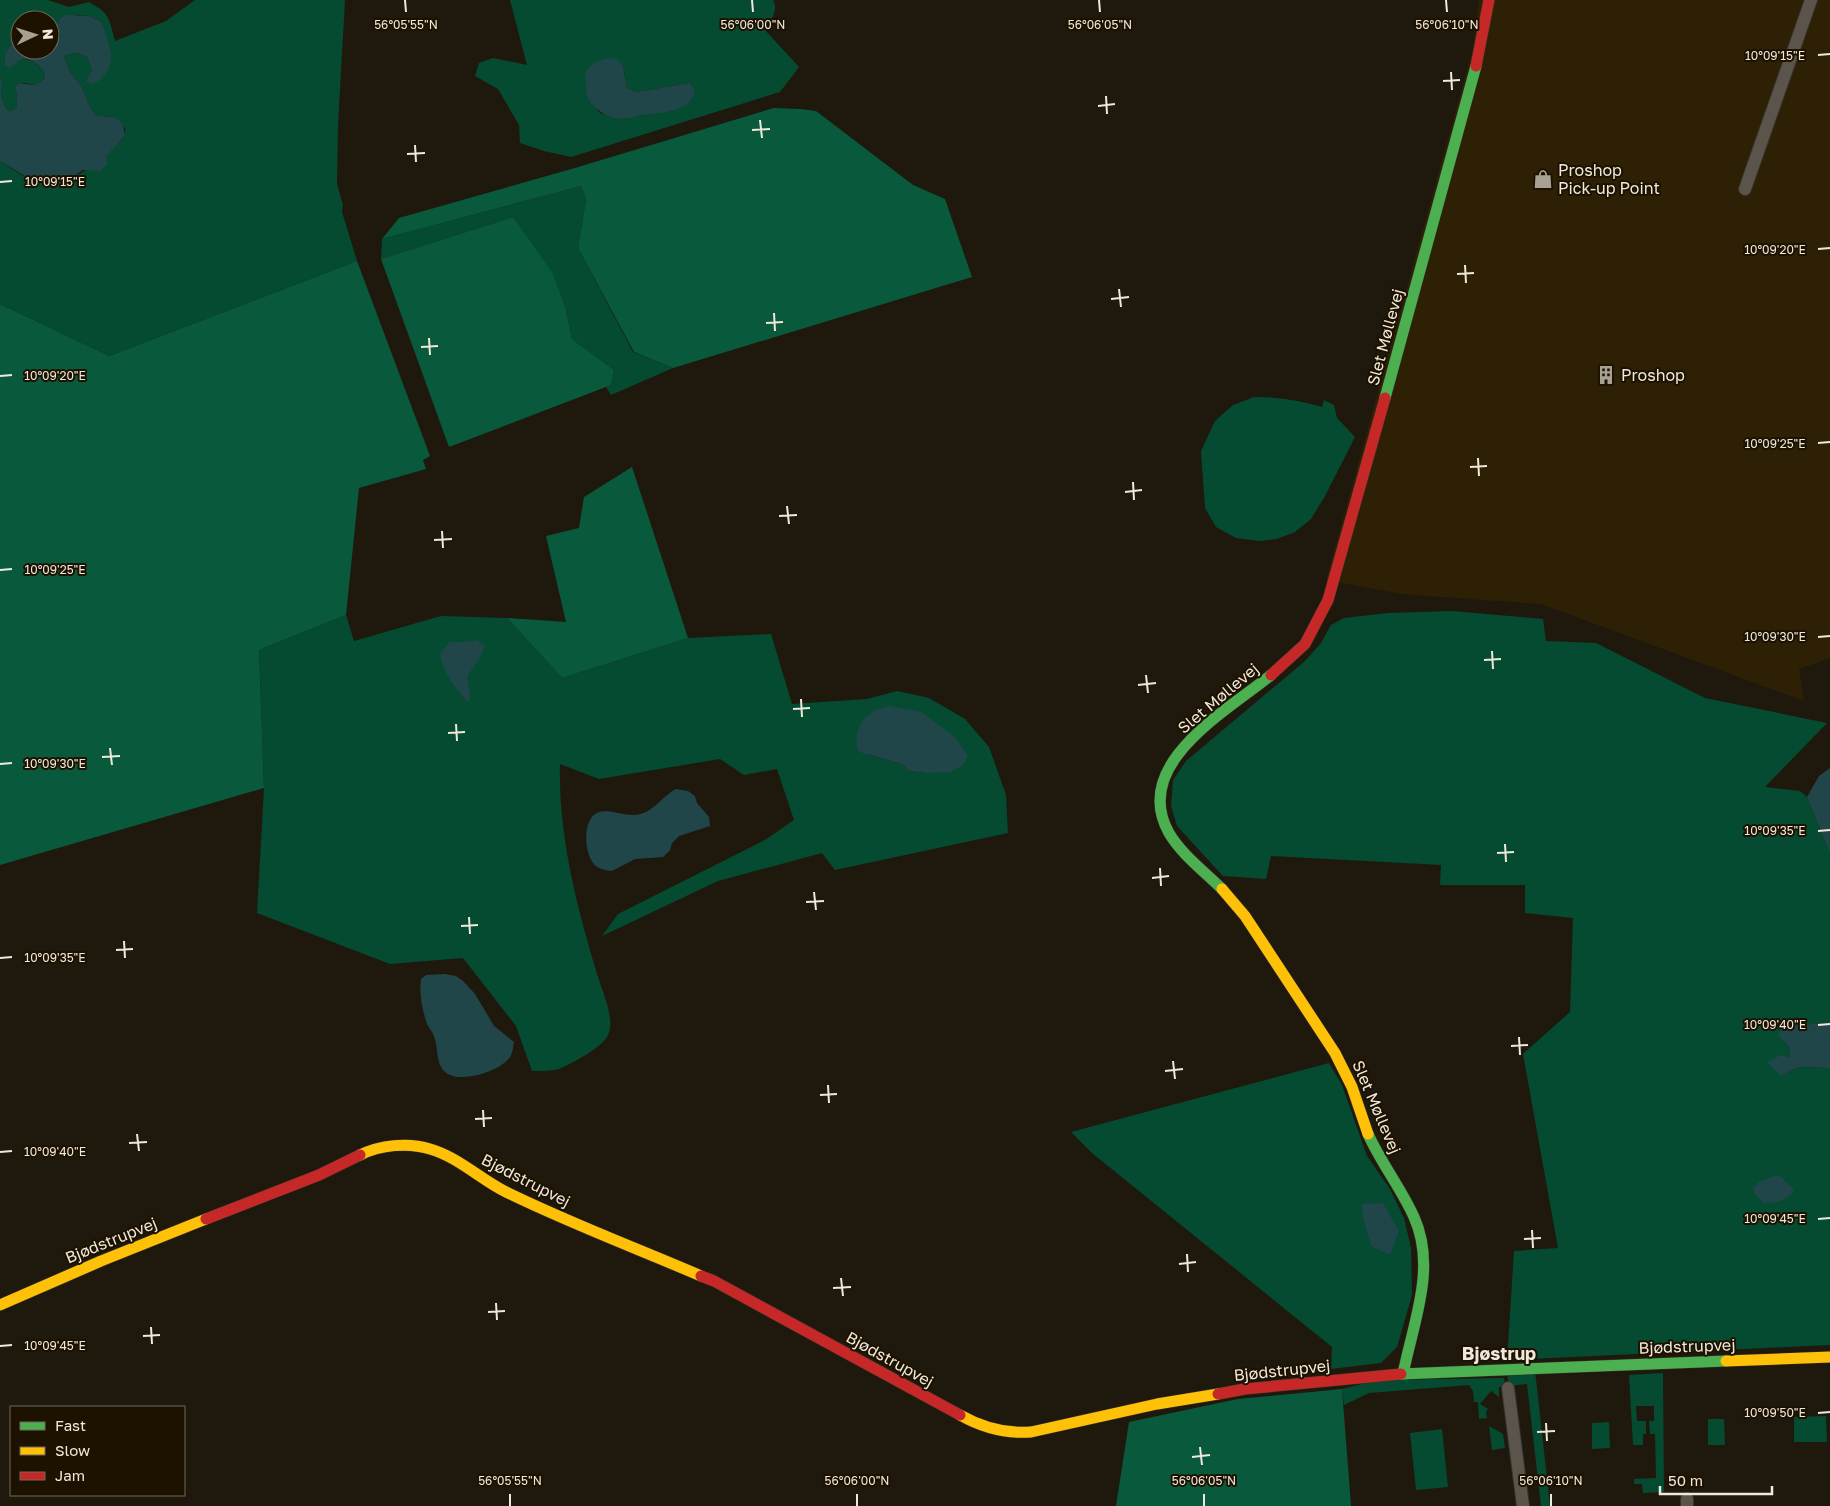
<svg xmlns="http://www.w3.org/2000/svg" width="1830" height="1506" font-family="'Golos Text',sans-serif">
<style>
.built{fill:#2e2004}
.green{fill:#044b31;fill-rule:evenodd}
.forest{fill:#095a3d}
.water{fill:#21464a}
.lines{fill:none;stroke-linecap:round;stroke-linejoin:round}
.street-casing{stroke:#36322b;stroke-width:14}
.fast-casing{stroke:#36322b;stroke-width:12}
.slow-casing{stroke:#36322b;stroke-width:12}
.jam-casing{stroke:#36322b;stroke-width:12}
.street{stroke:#5a544b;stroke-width:12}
.fast{stroke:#4caf50;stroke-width:11}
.slow{stroke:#ffc107;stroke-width:11}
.jam{stroke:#c62828;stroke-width:11}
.ticks{fill:none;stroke:#f0e9db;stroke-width:2}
.labels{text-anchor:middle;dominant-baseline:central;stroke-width:4;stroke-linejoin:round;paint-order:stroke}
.poi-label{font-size:16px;fill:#f0e9db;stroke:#1d1200;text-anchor:start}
.street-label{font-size:16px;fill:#f0e9db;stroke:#1d1200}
.neighbourhood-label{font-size:18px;font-weight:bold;fill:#f0e9db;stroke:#1d1200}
.ticks-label{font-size:12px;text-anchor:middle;fill:#f0e9db;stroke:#1d1200;stroke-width:4;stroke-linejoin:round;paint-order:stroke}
</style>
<rect width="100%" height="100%" fill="#1f190d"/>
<polygon class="built" points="1479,0 1830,0 1830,658 1799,669 1804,701 1541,604 1401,594 1326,580 1472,52"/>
<g class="green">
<path d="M 0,0 L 48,0 L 69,7 L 89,2 C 111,14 109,19 115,41 L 166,21 L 195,0 L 345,0 L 338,125 L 337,184 L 343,205 L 342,212 L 357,261 L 109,356 L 0,304 L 0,161 C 8,166 28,180 37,182 C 72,189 103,159 125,136 L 125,128 L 110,116 L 96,116 L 89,105 L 82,87 L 70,72 L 64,56 L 77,53 L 87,57 L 92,70 L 86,80 L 89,84 L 108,45 L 102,22 L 89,16 L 76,15 L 57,42 L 50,43 L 50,20 L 20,20 L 20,35 L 15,34 L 13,42 L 5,53 L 14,63 C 28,55 37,62 45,74 L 44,79 L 35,85 L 25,83 L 18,83 L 15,87 L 17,97 L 17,108 L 11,111 L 6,109 L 1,96 L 2,82 L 0,76 Z"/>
<path d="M 510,0 L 773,0 C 779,10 771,21 764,29 L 799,67 L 780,92 L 571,157 L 544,151 L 520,143 L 519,125 L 498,89 L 475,76 L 479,63 L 493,58 L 527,65 ZM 623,66 L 627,88 L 636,92 L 689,83 L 673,110 L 619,119 L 600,113 L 589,100 Z"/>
<polygon points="581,186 586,199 578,248 633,352 673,368 611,395 606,387 611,385 614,370 572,339 566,310 513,217 381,259 382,239"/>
<path d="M 1254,397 C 1278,397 1299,400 1322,407 L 1324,400 L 1334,405 L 1337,418 L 1355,437 L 1325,496 L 1311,519 L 1295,532 L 1277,539 L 1259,541 L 1236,538 L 1216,527 L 1205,508 L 1201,451 L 1215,421 L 1233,405 Z"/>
<polygon points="1452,611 1543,619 1546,641 1596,643 1705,698 1827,723 1765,787 1800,791 1807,797 1830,854 1830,1022 1802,1025 1790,1047 1789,1059 1781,1076 1799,1067 1830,1068 1830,1345 1507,1360 1514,1251 1558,1248 1523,1054 1570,1012 1573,918 1525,913 1525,885 1440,885 1441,865 1271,856 1266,879 1223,876 1177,826 1171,806 1173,780 1186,761 1305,661 1321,643 1331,625 1344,618 1388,613"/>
<path d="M 346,615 L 354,641 L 441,616 L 507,618 L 562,678 L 688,638 L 771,634 L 792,704 L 867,699 L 897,691 L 929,698 L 965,719 L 989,747 L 1006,795 L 1008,833 L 835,870 L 822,853 L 718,881 L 602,936 L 618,914 L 765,840 L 794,820 L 777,769 L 744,775 L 720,759 L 599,779 L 560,764 C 558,837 578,911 599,980 C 604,995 615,1020 608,1035 C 603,1047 571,1064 559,1069 C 551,1071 541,1071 532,1071 L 516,1026 L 463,958 L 390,964 L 257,913 L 264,788 L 259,650 ZM 855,738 L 925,773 L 909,771 L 902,764 L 869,755 Z"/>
<polygon points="1329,1063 1342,1085 1367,1156 1390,1189 1404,1218 1411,1248 1412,1295 1397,1347 1381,1363 1331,1369 1332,1347 1092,1153 1071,1132"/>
<polygon points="1535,1373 1536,1379 1550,1506 1541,1506 1527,1384 1509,1386 1507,1374"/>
<polygon points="1663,1373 1664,1492 1643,1493 1642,1484 1634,1484 1634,1479 1656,1478 1655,1434 1650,1434 1649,1421 1654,1421 1654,1406 1636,1406 1637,1421 1646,1421 1646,1434 1643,1434 1643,1445 1633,1445 1629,1375"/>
<polygon points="1504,1378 1505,1387 1499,1387 1499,1397 1491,1391 1480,1404 1488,1409 1486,1412 1487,1418 1479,1419 1478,1402 1474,1402 1473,1391 1469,1385 1369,1393 1344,1405 1342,1389 1377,1380"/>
<polygon points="1826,1416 1827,1442 1794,1442 1794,1417"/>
<polygon points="1708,1419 1724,1419 1725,1445 1708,1445"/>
<polygon points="1609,1422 1610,1448 1592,1449 1592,1423"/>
<polygon points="1489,1426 1503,1434 1505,1448 1492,1450"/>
<polygon points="1442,1429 1448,1487 1416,1490 1410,1433"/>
</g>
<g class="forest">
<polygon points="774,108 800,109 816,111 913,185 945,199 972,277 673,368 634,352 578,248 586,199 581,186 382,239 399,218 575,168"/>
<polygon points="513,217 553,274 566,310 572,339 614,370 611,385 449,447 381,259"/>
<polygon points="357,261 430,456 423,460 426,469 359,488 346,615 259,650 264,788 0,865 0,304 109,356"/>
<polygon points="632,467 688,638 562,678 507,618 566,622 546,536 579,528 584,497"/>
<polygon points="1342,1389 1351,1506 1116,1506 1129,1422 1238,1399"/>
</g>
<g class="water">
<path d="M 65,15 L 89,16 L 102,22 C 105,32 109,44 111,54 C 113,67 101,84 89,84 L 86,80 L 92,70 L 87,57 L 77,53 L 64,56 L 70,72 L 82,87 L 89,105 L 96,116 C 112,116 124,116 125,136 L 106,156 L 107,164 L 100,171 L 83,170 L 69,180 L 53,183 L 35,182 L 0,161 L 0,76 L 2,82 L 1,96 L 6,109 L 11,111 L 17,108 L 17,97 L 15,87 L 18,83 L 35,85 L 44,79 L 45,74 C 35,59 24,53 10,68 L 5,65 L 5,53 L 13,42 L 15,34 L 20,35 L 20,50 L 50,50 L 50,43 L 57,42 L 61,36 L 57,26 L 60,19 Z"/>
<path d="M 615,58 L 623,66 L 627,88 L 636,92 L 689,83 L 695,90 C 691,112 661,113 643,115 C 636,116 627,119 620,119 C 608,118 597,111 590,102 C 585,95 586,80 585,72 C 594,61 601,59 615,58 Z"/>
<path d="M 477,640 L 485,646 L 478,661 L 467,676 L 470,697 L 468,702 C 455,688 442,672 440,653 L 450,642 L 464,642 Z"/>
<path d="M 889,706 L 921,712 L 955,737 L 968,756 L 963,765 L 951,772 L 925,773 L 909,771 L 902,764 L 859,752 C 852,738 859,719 874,711 C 878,709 884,708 889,706 Z"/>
<polygon points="1830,768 1830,854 1807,797 1819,776"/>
<path d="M 676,789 L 688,791 L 695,796 L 697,803 L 709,817 L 710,826 L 679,836 L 672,843 L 670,850 L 663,857 L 635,859 L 612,871 C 607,871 601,869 597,867 C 584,857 582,823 595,814 C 606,807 622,816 634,815 C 653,814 661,797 676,789 Z"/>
<path d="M 445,974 L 456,976 L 463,981 L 475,994 L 494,1026 L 514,1042 C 513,1046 513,1053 510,1057 C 500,1072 457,1085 444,1071 C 435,1061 439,1046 433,1034 C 432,1031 429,1028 427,1024 C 422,1009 419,994 421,979 L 426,975 Z"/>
<polygon points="1787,1019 1802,1025 1830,1022 1830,1068 1799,1067 1781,1076 1767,1062 1781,1055 1789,1058 1790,1047 1778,1035"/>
<path d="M 1774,1176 L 1780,1176 L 1793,1189 L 1793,1193 C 1785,1201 1775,1203 1764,1203 L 1756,1195 L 1753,1189 L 1759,1182 Z"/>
<polygon points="1383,1203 1399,1231 1390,1255 1371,1246 1363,1217 1362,1204"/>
</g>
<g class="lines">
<g class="street-casing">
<g id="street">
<polyline points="1745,189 1811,0"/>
<polyline points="1508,1388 1523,1506"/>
<polyline points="1687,1499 1687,1506"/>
</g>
</g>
<g class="fast-casing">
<g id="fast">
<polyline points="1385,398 1476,66"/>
<path d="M 1222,889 C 1204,871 1182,855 1169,833 C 1130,764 1227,711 1271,675"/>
<path d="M 1368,1134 C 1381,1163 1401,1188 1414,1217 C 1437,1268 1413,1323 1403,1374"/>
<polyline points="1401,1374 1726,1361"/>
</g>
</g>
<g class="slow-casing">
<g id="slow">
<polyline points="1222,889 1245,916 1335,1053 1352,1087 1368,1134"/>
<path d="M 360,1155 C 380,1145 408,1142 430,1149 C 458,1157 480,1179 506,1192 C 569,1223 636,1248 701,1276"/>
<polyline points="0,1305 101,1261 206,1219"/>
<polyline points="1726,1361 1830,1357"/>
<path d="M 960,1415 C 983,1428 1005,1434 1031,1432 L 1157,1404 L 1218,1394"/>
</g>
</g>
<g class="jam-casing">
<g id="jam">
<polyline points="1476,66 1489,0"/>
<polyline points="1271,675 1305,644 1328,600 1385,398"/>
<polyline points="206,1219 319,1175 360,1155"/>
<polyline points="701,1276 714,1281 960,1415"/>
<polyline points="1218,1394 1245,1389 1401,1374"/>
</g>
</g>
<use href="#street" class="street"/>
<use href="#fast" class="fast"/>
<use href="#slow" class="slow"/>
<use href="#jam" class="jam"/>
</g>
<path class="ticks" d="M 405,0 L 406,12M 752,0 L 753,12M 1099,0 L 1100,12M 1446,0 L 1447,12M 1818,55 L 1830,54M 1451,72 L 1452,90M 1443,81 L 1460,80M 1106,96 L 1107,114M 1098,106 L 1115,104M 760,120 L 762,138M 752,130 L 770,129M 415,145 L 416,162M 407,154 L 425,153M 0,182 L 12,181M 1818,249 L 1830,248M 1465,265 L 1466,283M 1457,274 L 1474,273M 1119,289 L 1121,307M 1111,299 L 1129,297M 774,313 L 775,331M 766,323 L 783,322M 429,338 L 430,355M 421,347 L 438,346M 0,376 L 12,375M 1818,443 L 1830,442M 1478,458 L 1479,476M 1470,467 L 1487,466M 1133,482 L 1134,500M 1125,492 L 1142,490M 787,506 L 789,524M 779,516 L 797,515M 442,531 L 443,548M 434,540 L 452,539M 0,570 L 12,569M 1818,637 L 1830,636M 1492,651 L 1493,669M 1484,660 L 1501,659M 1146,675 L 1148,693M 1138,685 L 1156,683M 801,699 L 802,717M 793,709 L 810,708M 456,724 L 457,741M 448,733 L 465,732M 110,748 L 112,765M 102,757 L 120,756M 0,764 L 12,763M 1818,831 L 1830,830M 1505,844 L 1506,862M 1497,853 L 1514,852M 1160,868 L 1161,886M 1152,878 L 1169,876M 814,892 L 816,910M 806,902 L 824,901M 469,917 L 470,934M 461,926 L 478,925M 124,941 L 125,958M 116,950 L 133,949M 0,958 L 12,957M 1818,1025 L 1830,1024M 1519,1037 L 1520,1055M 1511,1046 L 1528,1045M 1173,1061 L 1175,1079M 1165,1071 L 1183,1069M 828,1085 L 829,1103M 820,1095 L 837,1094M 483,1110 L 484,1127M 475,1119 L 492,1118M 137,1134 L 139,1151M 129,1143 L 147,1142M 0,1152 L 12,1151M 1818,1219 L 1830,1218M 1532,1230 L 1533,1248M 1524,1239 L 1541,1238M 1187,1254 L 1188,1272M 1179,1264 L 1196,1262M 841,1278 L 843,1296M 833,1288 L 851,1287M 496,1303 L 497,1320M 488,1312 L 505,1311M 151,1327 L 152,1344M 143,1336 L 160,1335M 0,1346 L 12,1345M 1818,1413 L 1830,1412M 1546,1423 L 1547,1441M 1537,1432 L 1555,1431M 1200,1447 L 1202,1465M 1192,1457 L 1210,1455M 510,1494 L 510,1506M 857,1494 L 857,1506M 1204,1494 L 1204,1506M 1551,1494 L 1551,1506"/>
<defs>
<g id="shop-bare" transform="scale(1.5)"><path d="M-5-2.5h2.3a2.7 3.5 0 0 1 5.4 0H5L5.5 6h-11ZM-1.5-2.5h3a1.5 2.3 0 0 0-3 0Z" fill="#a7a093" stroke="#1d1200" stroke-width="2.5" paint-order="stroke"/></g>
<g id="building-bare" transform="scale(1.5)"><path d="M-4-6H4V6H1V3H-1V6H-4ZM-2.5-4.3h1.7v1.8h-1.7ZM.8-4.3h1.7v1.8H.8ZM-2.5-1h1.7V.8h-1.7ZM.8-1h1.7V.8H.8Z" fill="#a7a093" stroke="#1d1200" stroke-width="2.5" paint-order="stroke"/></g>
</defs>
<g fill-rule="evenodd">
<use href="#shop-bare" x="1543" y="179"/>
<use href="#building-bare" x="1606" y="375"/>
</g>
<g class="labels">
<g class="poi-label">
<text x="1558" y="170">Proshop<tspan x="1558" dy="18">Pick-up Point</tspan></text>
<text x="1621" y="375">Proshop</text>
</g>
<g class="street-label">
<text transform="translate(1385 337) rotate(-75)">Slet Møllevej</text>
<text transform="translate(1218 698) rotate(-40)">Slet Møllevej</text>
<text transform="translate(1377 1107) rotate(67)">Slet Møllevej</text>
<text transform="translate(526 1180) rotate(27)">Bjødstrupvej</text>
<text transform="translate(111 1240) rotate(-22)">Bjødstrupvej</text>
<text transform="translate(1687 1346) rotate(-2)">Bjødstrupvej</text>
<text transform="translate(890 1359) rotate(29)">Bjødstrupvej</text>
<text transform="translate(1282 1370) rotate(-6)">Bjødstrupvej</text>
</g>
<g class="neighbourhood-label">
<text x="1499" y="1353">Bjøstrup</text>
</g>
</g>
<g class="ticks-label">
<text x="406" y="29">56°05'55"N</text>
<text x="753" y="29">56°06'00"N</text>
<text x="1100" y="29">56°06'05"N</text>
<text x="1447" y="29">56°06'10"N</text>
<text x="1775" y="60">10°09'15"E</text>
<text x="55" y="186">10°09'15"E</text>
<text x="1775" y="254">10°09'20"E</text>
<text x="55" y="380">10°09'20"E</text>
<text x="1775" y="448">10°09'25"E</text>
<text x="55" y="574">10°09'25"E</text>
<text x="1775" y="641">10°09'30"E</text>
<text x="55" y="768">10°09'30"E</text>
<text x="1775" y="835">10°09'35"E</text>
<text x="55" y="962">10°09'35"E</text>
<text x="1775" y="1029">10°09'40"E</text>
<text x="55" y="1156">10°09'40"E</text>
<text x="1775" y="1223">10°09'45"E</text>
<text x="55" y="1350">10°09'45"E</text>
<text x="1775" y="1417">10°09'50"E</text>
<text x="510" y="1485">56°05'55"N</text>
<text x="857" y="1485">56°06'00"N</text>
<text x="1204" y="1485">56°06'05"N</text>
<text x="1551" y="1485">56°06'10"N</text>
</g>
<rect x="10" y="1406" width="175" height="90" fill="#1d1200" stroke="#716858"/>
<rect x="20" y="1422" width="25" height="8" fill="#4caf50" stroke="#716858"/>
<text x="55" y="1431" font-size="15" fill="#f0e9db">Fast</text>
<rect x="20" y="1447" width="25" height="8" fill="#ffc107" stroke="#716858"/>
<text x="55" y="1456" font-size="15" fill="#f0e9db">Slow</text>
<rect x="20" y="1472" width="25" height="8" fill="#c62828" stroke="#716858"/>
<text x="55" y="1481" font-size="15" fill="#f0e9db">Jam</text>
<g transform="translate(35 35) rotate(86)"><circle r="24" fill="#1d1200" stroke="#716858"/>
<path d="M0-4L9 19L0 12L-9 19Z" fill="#a7a093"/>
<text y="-8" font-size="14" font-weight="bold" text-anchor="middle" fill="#f0e9db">N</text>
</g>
<path d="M1660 1486v8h112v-8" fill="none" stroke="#f0e9db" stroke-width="2.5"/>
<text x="1668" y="1486" font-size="15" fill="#f0e9db" stroke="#1d1200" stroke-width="4" paint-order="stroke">50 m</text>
</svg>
